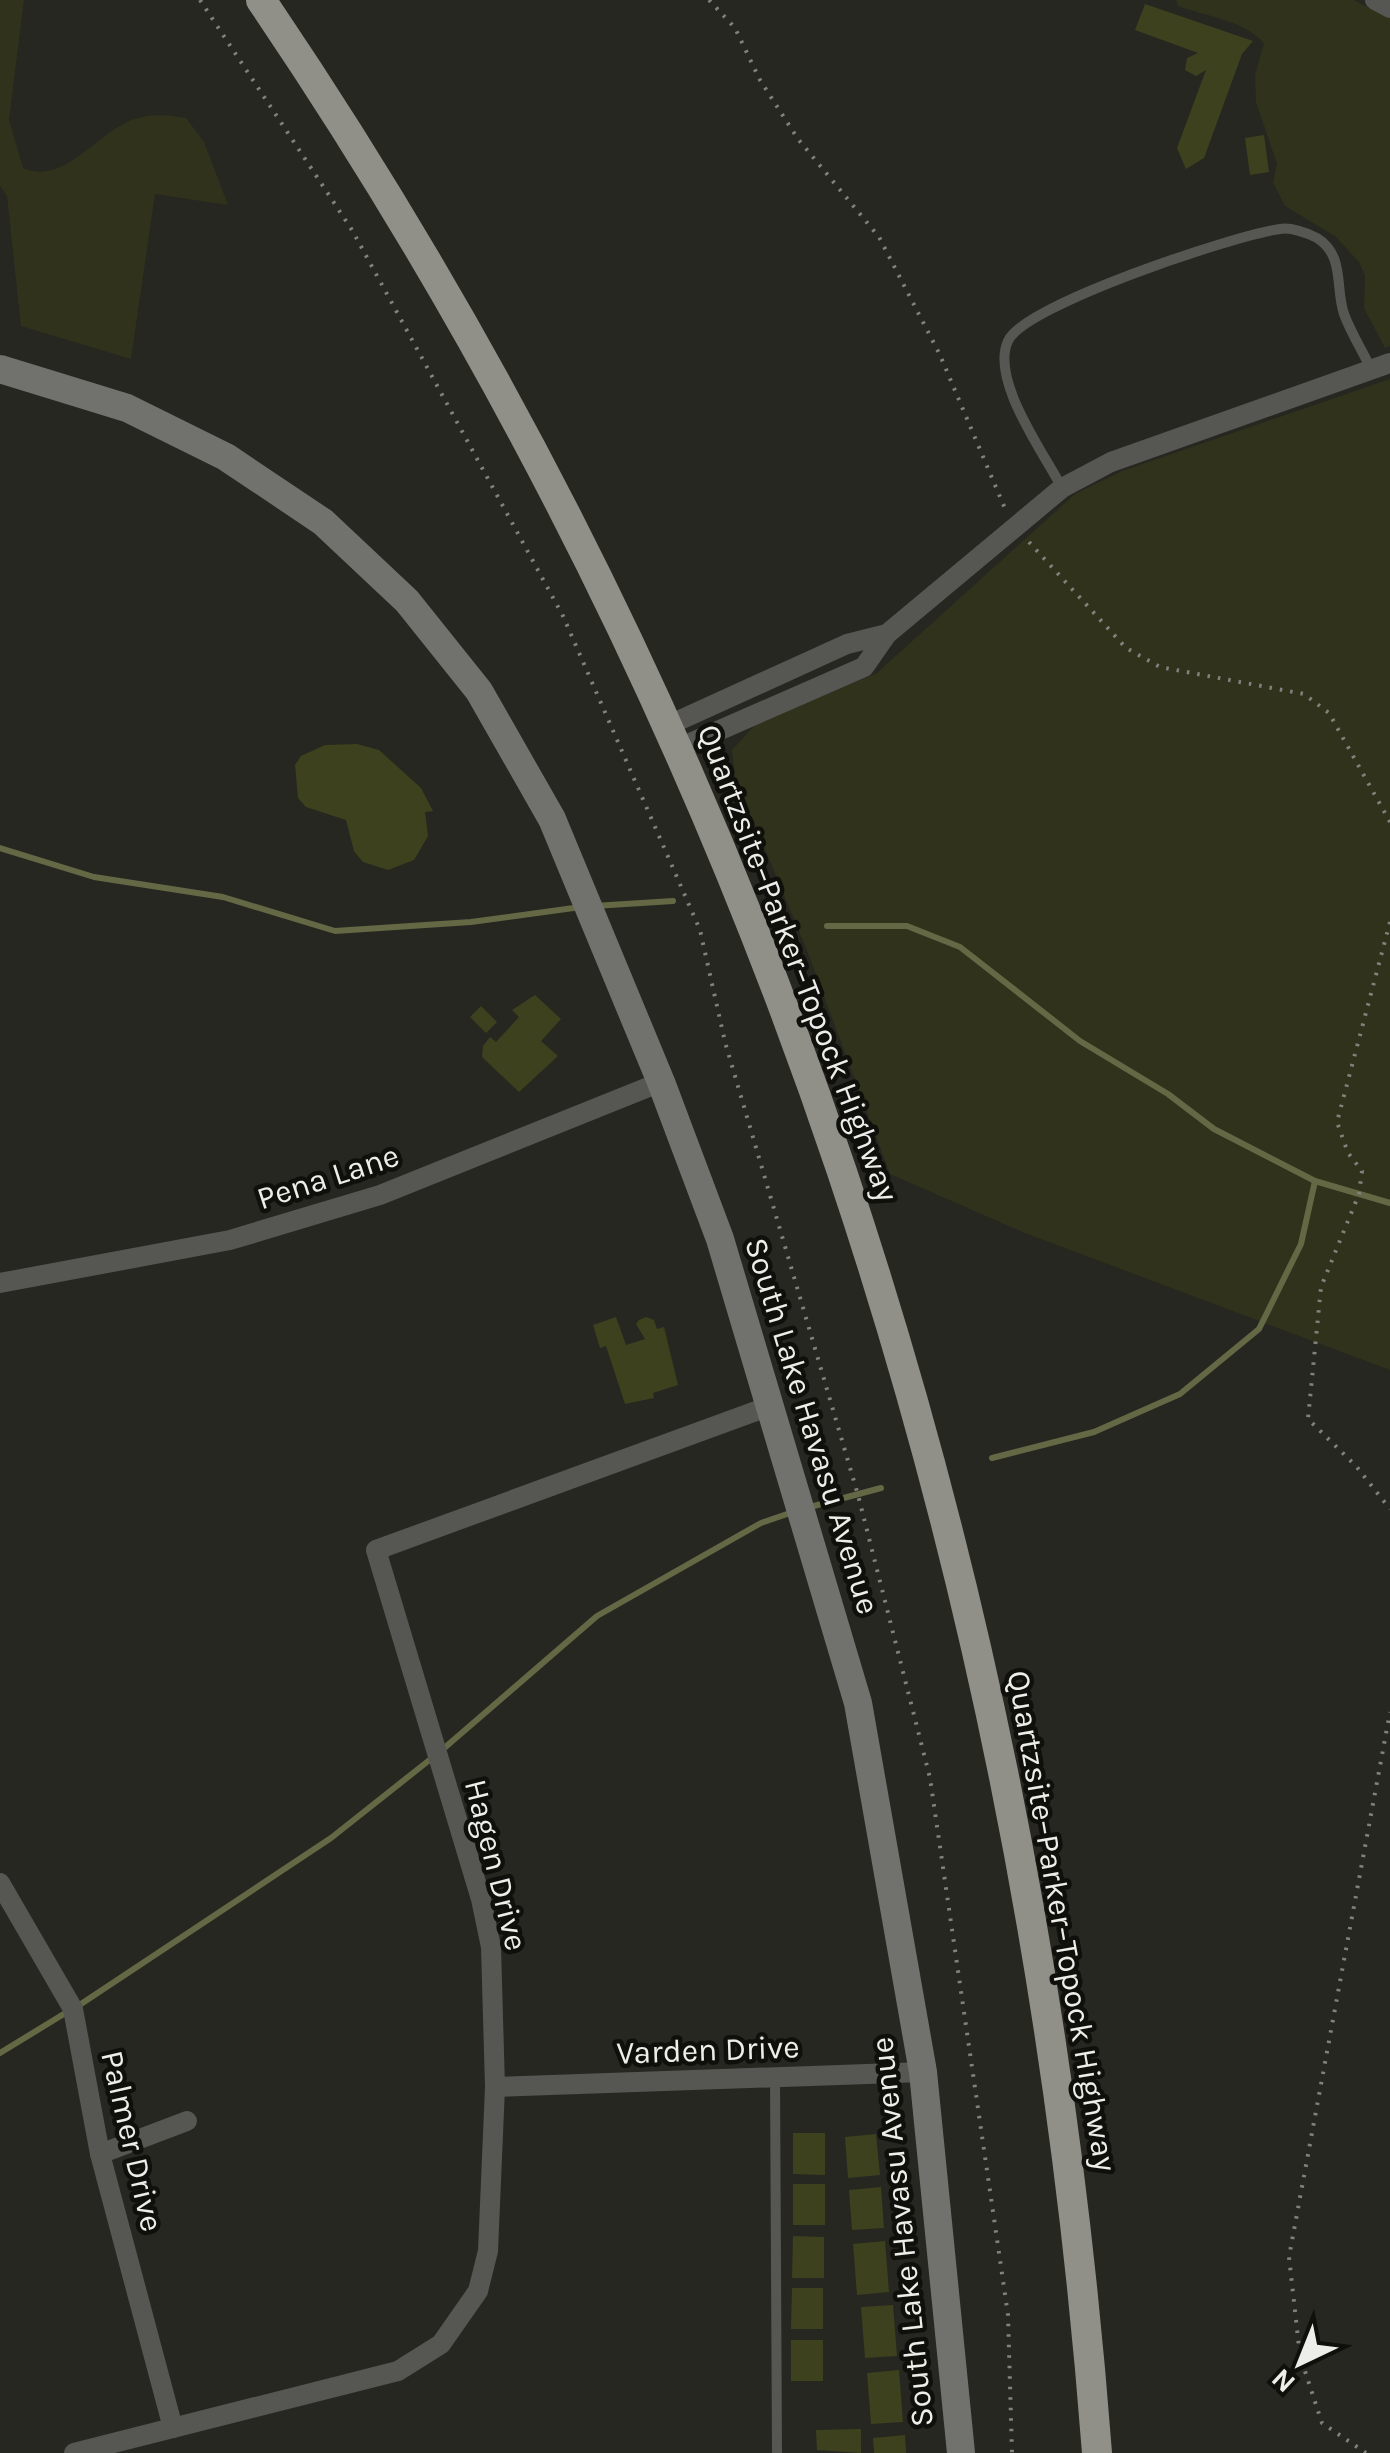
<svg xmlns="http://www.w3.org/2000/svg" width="1390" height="2453" font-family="Karla,sans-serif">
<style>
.green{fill:#30321c}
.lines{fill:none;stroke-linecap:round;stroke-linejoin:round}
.stream{stroke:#646844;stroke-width:6}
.building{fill:#3e411e}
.path{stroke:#81827c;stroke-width:4;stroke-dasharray:2.5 8;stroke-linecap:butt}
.service{stroke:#565753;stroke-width:10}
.minor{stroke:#565753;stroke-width:20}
.secondary{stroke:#71726d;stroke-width:28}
.trunk{stroke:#909089;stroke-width:30}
.labels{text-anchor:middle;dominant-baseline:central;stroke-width:9;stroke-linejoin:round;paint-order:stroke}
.street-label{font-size:32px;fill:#edeee9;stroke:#0f0f0c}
</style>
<rect width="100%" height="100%" fill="#262720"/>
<g class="green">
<path d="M 0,0 L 24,0 L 9,120 L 23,168 C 64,186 96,133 132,120 C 151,113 167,115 186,118 L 204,142 L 228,205 L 155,194 L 131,359 L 21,326 L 7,196 L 0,186 Z"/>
<path d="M 1176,0 L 1353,0 L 1390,18 L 1390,346 L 1385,348 L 1364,308 L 1365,276 L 1359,262 L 1335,236 L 1285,206 L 1273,182 L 1277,164 L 1256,102 L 1255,75 L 1264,43 C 1243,20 1208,17 1178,6 Z"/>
<polygon points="1390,379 1390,1370 1025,1233 890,1174 806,948 735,777 732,750 757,723 877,673 1075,494 1122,471"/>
</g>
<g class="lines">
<g class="stream">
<polyline points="0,848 94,877 223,897 335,931 471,922 581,907"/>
<polyline points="594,906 673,901"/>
<polyline points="827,926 907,926 960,947 1080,1041 1168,1094 1214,1129 1315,1181 1390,1203"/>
<polyline points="992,1458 1094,1432 1180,1394 1259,1329 1301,1244 1315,1181"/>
<polyline points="810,1507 881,1488"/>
<polyline points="442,1750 597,1616 761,1523 793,1512"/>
<polyline points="78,2006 331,1838 432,1758"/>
<polyline points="0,2053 67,2012"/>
</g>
</g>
<g class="building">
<polygon points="1145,4 1253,41 1242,54 1204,158 1186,169 1177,148 1206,70 1196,76 1185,70 1187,58 1198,53 1135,30"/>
<polygon points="1264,135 1269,172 1250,175 1245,138"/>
<polygon points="325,745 357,744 379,750 421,788 433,811 425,812 428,836 414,860 388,870 363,862 354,851 346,820 306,807 298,798 295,765 301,756"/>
<polygon points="535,995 561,1019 541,1041 558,1056 519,1092 482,1057 483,1046 490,1037 496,1042 519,1017 512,1010"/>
<polygon points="481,1006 497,1022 486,1033 470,1017"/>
<polygon points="616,1317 626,1345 645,1339 636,1324 639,1320 646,1317 654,1320 657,1329 664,1327 678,1385 653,1393 654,1398 625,1404 606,1346 600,1348 593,1325"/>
<polygon points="793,2133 825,2133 825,2175 793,2174"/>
<polygon points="876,2134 880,2175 848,2178 845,2137"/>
<rect x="793" y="2184" width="32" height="41"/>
<polygon points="881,2187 884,2228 852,2230 849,2190"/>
<polygon points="793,2236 824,2237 824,2278 792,2278"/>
<polygon points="885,2241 889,2292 857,2295 853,2244"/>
<polygon points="792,2288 823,2288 823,2329 791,2329"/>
<polygon points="893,2305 897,2356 865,2358 861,2307"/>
<rect x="791" y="2340" width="32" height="41"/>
<polygon points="899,2370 903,2422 871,2424 867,2373"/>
<polygon points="861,2429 861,2453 817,2450 816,2430"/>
<polygon points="905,2435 906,2453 874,2453 873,2438"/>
</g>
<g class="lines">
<g class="path">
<polyline points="200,0 352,230 563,616 700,930 725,1042 858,1495 930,1778 1008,2315 1012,2453"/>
<polyline points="709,0 735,28 760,80 798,139 879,237 940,355 1006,511"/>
<polyline points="1029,542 1126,648 1160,667 1304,694 1329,713 1390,822"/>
<polyline points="1390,922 1337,1122 1348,1153 1362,1171 1359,1194 1321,1287 1308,1419 1356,1466 1390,1509"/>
<polyline points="1366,2453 1322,2423 1300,2356 1289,2257 1390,1712"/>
</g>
<g class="service">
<path d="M 1062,488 C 1044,453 990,380 1008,341 C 1024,305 1235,235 1280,229 C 1290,227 1308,233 1317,238 C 1345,255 1335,288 1344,314 C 1351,333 1363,352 1371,369"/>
<polyline points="775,2077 777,2453"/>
</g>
<g class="minor">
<polyline points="1375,0 1390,8"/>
<polyline points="669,725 847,644 887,634"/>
<polyline points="679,748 864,667 887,634 1062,488 1111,462 1390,363"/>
<polyline points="0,1283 230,1240 380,1195 661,1082"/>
<polyline points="0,1883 73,2009 100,2154 173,2428"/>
<polyline points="495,2087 923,2072"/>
<polyline points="100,2154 187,2121"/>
<polyline points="74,2453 398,2371 441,2344 478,2291 488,2251 495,2087 491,1947 481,1899 376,1550 770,1406"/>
</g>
<polyline class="secondary" points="0,369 127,408 226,457 323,522 407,601 479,691 552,819 661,1082 720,1239 858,1703 923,2072 961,2453"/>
<path class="trunk" d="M 261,0 C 762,738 1030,1567 1097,2453"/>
</g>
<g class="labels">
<g class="street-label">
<text transform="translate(798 963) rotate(69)">Quartzsite–Parker–Topock Highway</text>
<text transform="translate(328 1177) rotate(-18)">Pena Lane</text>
<text transform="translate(812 1426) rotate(73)">South Lake Havasu Avenue</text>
<text transform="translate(496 1865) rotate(76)">Hagen Drive</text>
<text transform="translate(1062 1921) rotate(80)">Quartzsite–Parker–Topock Highway</text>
<text transform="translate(708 2050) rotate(-2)">Varden Drive</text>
<text transform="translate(132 2141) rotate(77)">Palmer Drive</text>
<text transform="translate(902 2232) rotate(-96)">South Lake Havasu Avenue</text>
</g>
</g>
<g transform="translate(1300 2363) rotate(223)" stroke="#0f0f0c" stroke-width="8" paint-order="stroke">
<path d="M0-8L18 38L0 25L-18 38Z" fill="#edeee9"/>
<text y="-15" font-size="28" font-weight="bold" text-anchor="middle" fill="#edeee9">N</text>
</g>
</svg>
